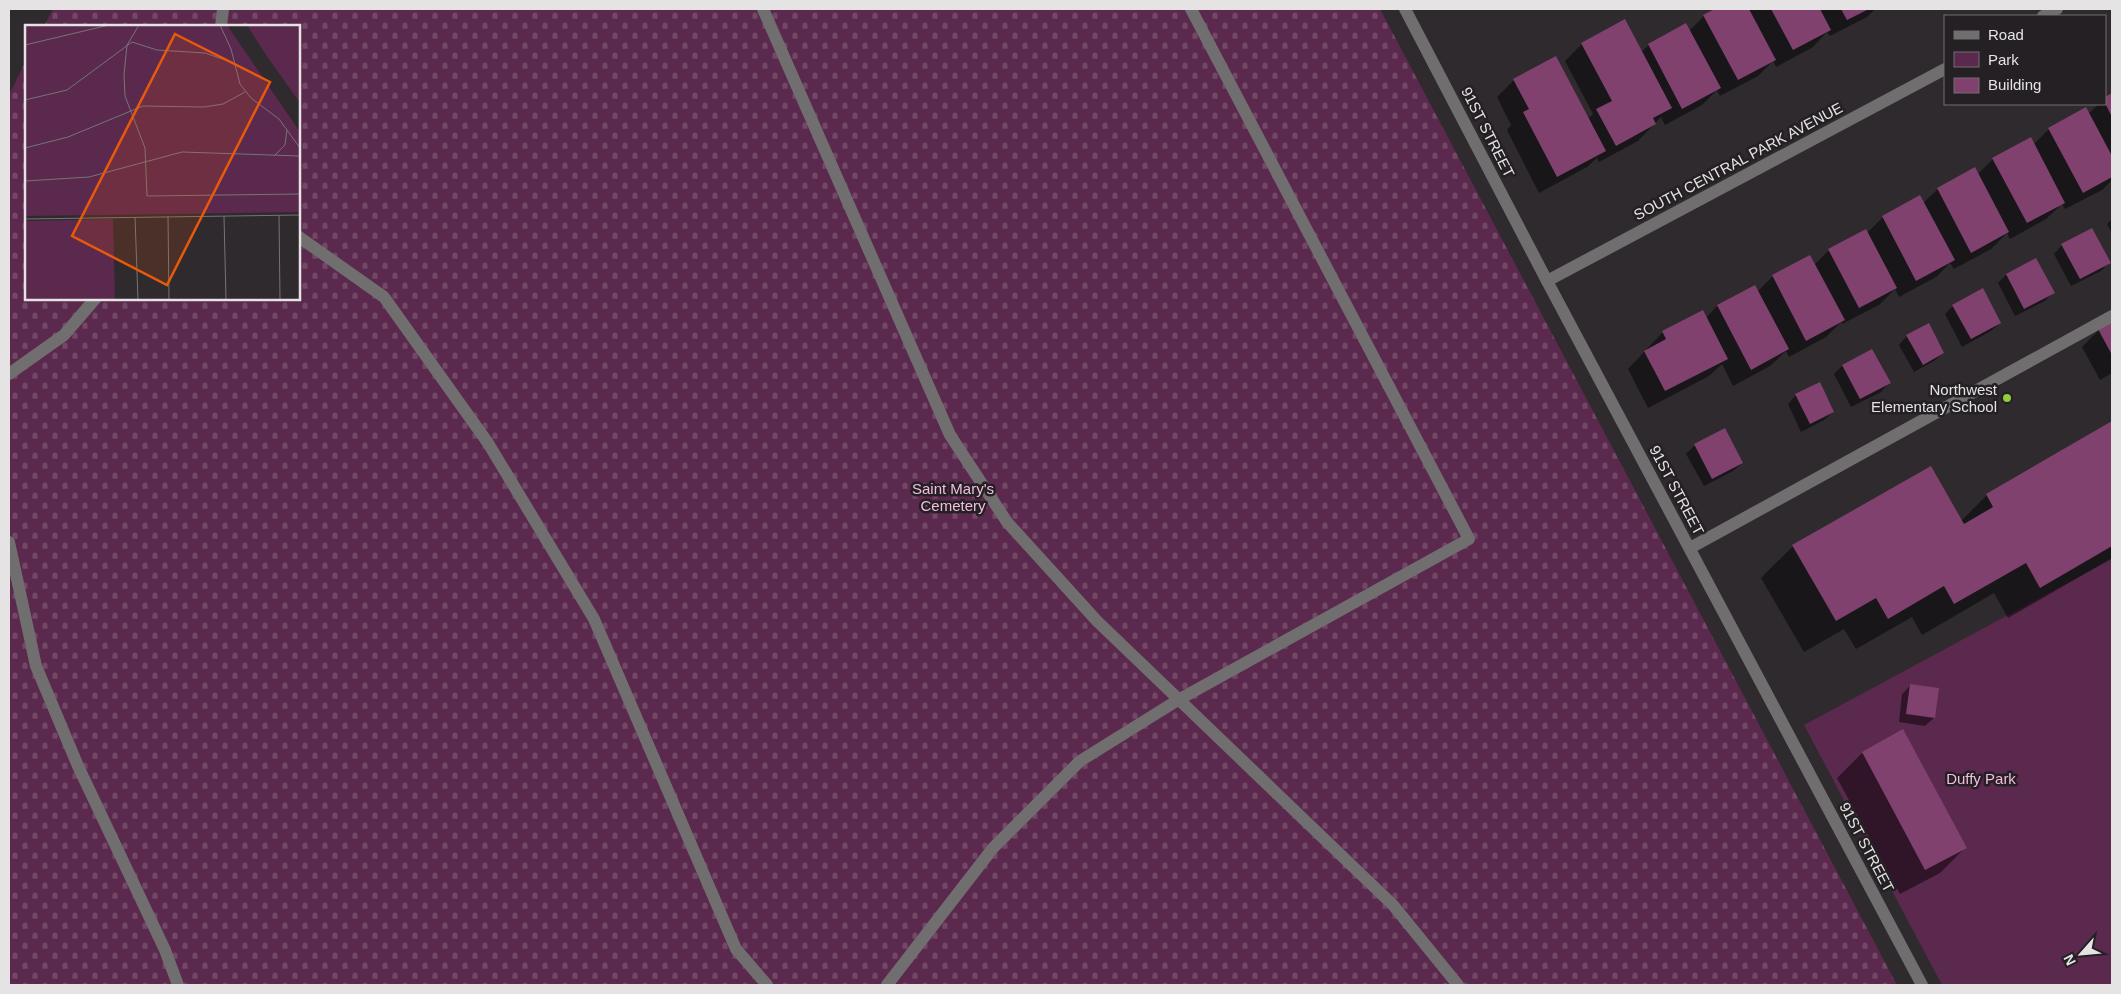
<svg xmlns="http://www.w3.org/2000/svg" width="2121" height="994" font-family="Helvetica,sans-serif">
<style>
.green{fill:#5a294d}
.cemetery{fill:url(#cemetery-stones)}
.shadow{fill:#0007}
.building{fill:#81416f}
.lines{fill:none;stroke-linecap:round;stroke-linejoin:round}
.minor{stroke:#706e6f;stroke-width:12}
.poi-dot{fill:#94cc3c;stroke:#242023;stroke-width:2}
.labels{text-anchor:middle;dominant-baseline:central;stroke-width:5;stroke-linejoin:round;paint-order:stroke}
.street-label{font-size:15px;fill:#e5e3e4;stroke:#242023}
.poi-label{font-size:15px;fill:#e5e3e4;stroke:#242023;text-anchor:end}
.park-label{font-size:15px;fill:#f5bce2;stroke:#242023}
.inset-road{fill:none;stroke:#777476;stroke-width:1}
.view{fill:#e8590c;fill-opacity:0.15;stroke:#e8590c;stroke-width:2.5}
.inset-edge{fill:none;stroke:#e5e3e4;stroke-width:2.5}
</style>
<defs>
<pattern id="cemetery-stones" width="16" height="16" patternUnits="userSpaceOnUse" patternTransform="scale(1.25)"><rect width="16" height="16" fill="#5a294d"/><path d="M2 7V4a2 2 0 0 1 4 0v3zM10 15v-3a2 2 0 0 1 4 0v3z" fill="#724866"/></pattern>
</defs>
<rect width="100%" height="100%" fill="#2e2a2d"/>
<polygon class="green" points="2112,559 2112,985 1942,985 1804,725"/>
<polygon class="cemetery" points="53,9 1380,9 1897,985 9,985 9,95 26,61 26,299 299,299 299,26 44,26"/>
<g class="shadow">
<polygon points="1718,9 1875,9 1867,17 1830,36 1827,32 1813,47 1776,67 1773,61 1758,76 1720,96 1717,90 1702,105 1665,125 1661,117 1638,141 1599,162 1597,158 1587,167 1539,193 1507,130 1511,125 1497,97 1514,80 1588,119 1593,114 1565,61 1582,44 1641,52 1649,45 1689,31 1704,16"/>
<polygon points="2112,95 2112,180 2102,190 2065,209 2062,204 2046,219 2010,239 2007,233 1991,249 1954,269 1950,263 1936,277 1899,297 1895,289 1879,305 1842,324 1841,322 1826,337 1789,357 1786,351 1770,366 1733,386 1722,364 1709,376 1648,408 1628,369 1663,332 1706,318 1717,306 1754,286 1757,292 1773,276 1809,257 1814,265 1829,250 1867,233 1883,217 1923,203 1938,189 1977,175 1993,159 2033,145 2049,129 2088,114 2099,104 2105,104 2105,98"/>
<polygon points="2112,219 2112,234 2107,224"/>
<polygon points="2062,245 2109,262 2101,271 2071,286 2054,254"/>
<polygon points="2036,260 2053,292 2045,301 2015,316 1998,283 2006,275"/>
<polygon points="1953,306 2000,323 1991,331 1962,347 1945,314"/>
<polygon points="2112,323 2112,373 2100,380 2082,347 2099,330"/>
<polygon points="1907,336 1943,353 1934,361 1914,372 1899,345"/>
<polygon points="1872,350 1889,383 1881,392 1851,407 1834,374 1842,366"/>
<polygon points="1796,395 1833,412 1824,420 1801,432 1788,404"/>
<polygon points="2112,422 2112,558 2008,618 1994,593 1922,635 1912,617 1856,649 1844,629 1804,652 1761,578 1793,546 1961,521 1987,495"/>
<polygon points="1695,445 1742,463 1733,471 1704,486 1686,454"/>
<polygon points="1911,685 1934,718 1925,726 1899,722 1902,694"/>
<polygon points="1862,753 1965,848 1940,873 1900,894 1837,778"/>
</g>
<g class="building">
<polygon points="1715,9 1749,9 1776,60 1738,80 1703,15"/>
<polygon points="1771,9 1820,9 1831,30 1793,50"/>
<polygon points="1841,9 1869,9 1847,20"/>
<polygon points="1625,19 1672,108 1653,118 1656,124 1616,146 1596,109 1612,101 1581,43"/>
<polygon points="1686,23 1721,88 1682,109 1648,44"/>
<polygon points="1556,56 1606,151 1557,177 1523,112 1529,109 1513,79"/>
<polygon points="2112,93 2112,117 2105,103 2105,97"/>
<polygon points="2086,107 2112,156 2112,177 2083,193 2048,128"/>
<polygon points="2031,137 2065,203 2027,223 1992,158"/>
<polygon points="1975,167 2009,232 1971,253 1937,188"/>
<polygon points="1920,195 1955,260 1916,281 1882,216"/>
<polygon points="2092,228 2111,263 2080,279 2061,244"/>
<polygon points="1866,229 1897,288 1859,308 1828,249"/>
<polygon points="1810,255 1845,320 1806,341 1772,275"/>
<polygon points="2036,258 2055,293 2024,309 2006,274"/>
<polygon points="1755,285 1789,349 1751,370 1717,305"/>
<polygon points="1983,288 2001,323 1971,339 1952,305"/>
<polygon points="1703,310 1728,359 1665,391 1644,351 1666,339 1662,331"/>
<polygon points="2112,322 2112,355 2098,329"/>
<polygon points="1929,323 1944,353 1923,365 1906,335"/>
<polygon points="1872,349 1891,383 1860,399 1842,365"/>
<polygon points="1820,382 1834,412 1810,424 1795,394"/>
<polygon points="2112,421 2112,546 2040,588 2026,563 1954,604 1944,586 1888,619 1876,598 1836,621 1792,545 1931,466 1964,524 1993,507 1986,494"/>
<polygon points="1725,428 1743,463 1712,479 1694,444"/>
<polygon points="1910,684 1939,688 1935,718 1906,714"/>
<polygon points="1903,729 1967,848 1925,870 1862,752"/>
</g>
<g class="lines">
<g class="minor">
<polyline points="763,9 950,435 1007,522 1097,621 1393,905 1458,985"/>
<polyline points="1405,9 1547,281 1922,985"/>
<polyline points="2043,16 2057,9"/>
<polyline points="221,26 223,9"/>
<polyline points="299,237 384,297 488,443 594,619 736,949 767,985"/>
<polyline points="1547,281 1945,69"/>
<polyline points="9,374 64,335 95,299"/>
<polyline points="9,542 36,666 78,766 165,950 178,985"/>
<polyline points="1690,548 2112,316"/>
<polyline points="887,985 993,848 1080,761 1178,700 1469,539 1191,9"/>
</g>
</g>
<circle class="poi-dot" cx="2007" cy="398" r="5"/>
<g class="labels">
<g class="street-label">
<text transform="translate(1488 132) rotate(63)">91ST STREET</text>
<text transform="translate(1738 161) rotate(-28)">SOUTH CENTRAL PARK AVENUE</text>
<text transform="translate(1677 490) rotate(62)">91ST STREET</text>
<text transform="translate(1867 847) rotate(62)">91ST STREET</text>
</g>
<g class="poi-label">
<text x="1997" y="389">Northwest<tspan x="1997" dy="17">Elementary School</tspan></text>
</g>
<g class="park-label">
<text x="953" y="488">Saint Mary's<tspan x="953" dy="17">Cemetery</tspan></text>
<text x="1981" y="778">Duffy Park</text>
</g>
</g>
<g transform="translate(25 25)">
<rect width="275" height="275" fill="#2e2a2d"/>
<path d="M 88,194 L 90,275 L 0,275 L 0,196 Z" fill="#5a294d"/>
<path d="M 0,0 L 202,0 L 275,107 L 275,187 L 0,191 ZM 222,0 L 275,0 L 275,78 L 241,30 Z" fill="#5a294d"/>
<path class="inset-road" d="M 114,0 L 102,20 L 99,50 L 100,71 L 120,123 L 122,171 L 275,169M 195,0 L 206,24 L 215,59 L 226,73 L 254,94 L 275,123M 0,20 L 84,0M 0,75 L 42,65 L 107,17 L 132,25 L 180,28 L 209,38M 0,123 L 43,112 L 118,81 L 179,82 L 198,79 L 220,67M 249,131 L 260,120 L 262,105M 0,156 L 64,152 L 157,127 L 275,131M 254,190 L 255,275M 143,191 L 144,275M 199,191 L 201,275M 110,192 L 113,275M 0,194 L 275,190"/>
<path class="view" d="M 150,9 L 245,57 L 142,260 L 47,211 Z"/>
<rect width="275" height="275" class="inset-edge"/>
</g>
<rect width="2121" height="994" fill="none" stroke="#e5e3e4" stroke-width="20"/>
<rect x="1944" y="15" width="162" height="90" fill="#242023" stroke="#716e70"/>
<rect x="1954" y="31" width="25" height="8" fill="#706e6f" stroke="#716e70"/>
<text x="1988" y="40" font-size="15" fill="#e5e3e4">Road</text>
<rect x="1954" y="52" width="25" height="15" fill="#5a294d" stroke="#716e70"/>
<text x="1988" y="65" font-size="15" fill="#e5e3e4">Park</text>
<rect x="1954" y="78" width="25" height="15" fill="#81416f" stroke="#716e70"/>
<text x="1988" y="90" font-size="15" fill="#e5e3e4">Building</text>
<g transform="translate(2081 954) rotate(243)" stroke="#242023" stroke-width="4" paint-order="stroke">
<path d="M0-4L9 19L0 12L-9 19Z" fill="#e5e3e4"/>
<text y="-8" font-size="14" font-weight="bold" text-anchor="middle" fill="#e5e3e4">N</text>
</g>
</svg>
